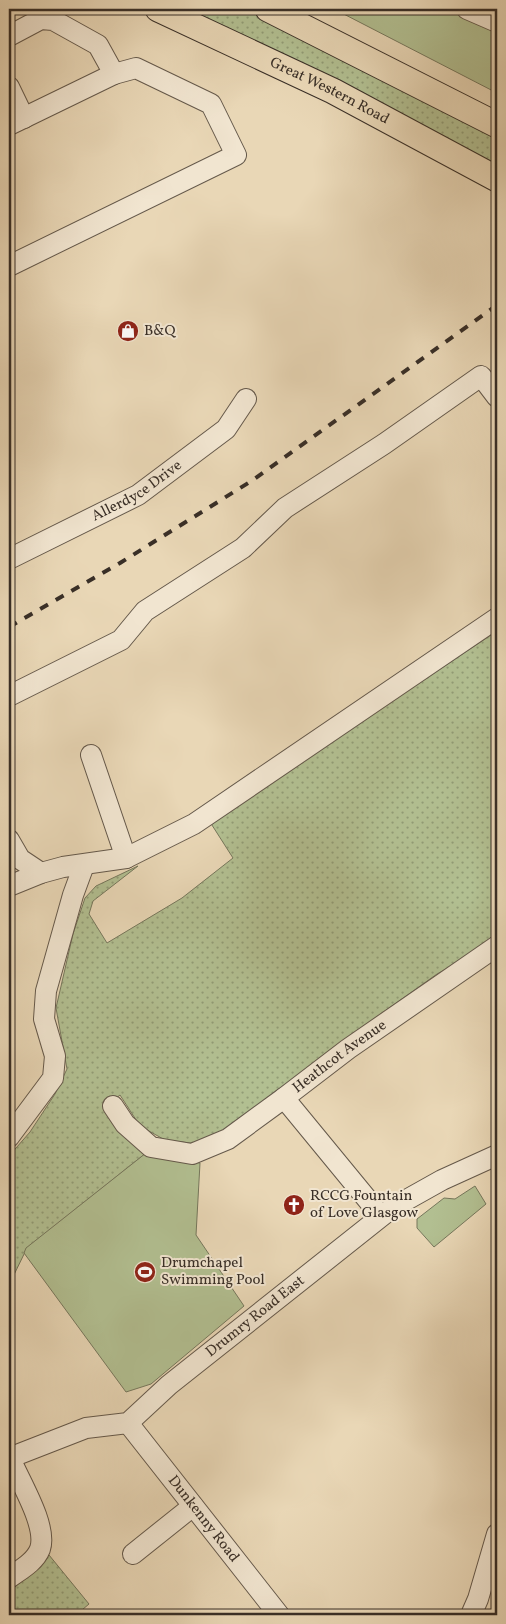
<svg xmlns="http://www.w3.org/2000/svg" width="506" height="1624" font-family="Vollkorn,serif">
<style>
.grass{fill:url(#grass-dots);stroke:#76775c}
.park{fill:#b2bf91;stroke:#76775c}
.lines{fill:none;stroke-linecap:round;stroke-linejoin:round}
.minor-casing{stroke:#65594b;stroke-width:22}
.major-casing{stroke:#392f27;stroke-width:27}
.minor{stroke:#f1e5d0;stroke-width:20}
.major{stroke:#e9d7b6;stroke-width:25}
.rail{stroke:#392f27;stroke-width:4;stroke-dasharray:9 9;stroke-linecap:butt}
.labels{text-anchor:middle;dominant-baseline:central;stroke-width:4;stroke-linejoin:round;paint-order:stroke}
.street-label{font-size:15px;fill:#392f27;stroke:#f1e5d0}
.poi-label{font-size:15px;fill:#392f27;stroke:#f1e5d0;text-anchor:start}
</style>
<defs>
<pattern id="grass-dots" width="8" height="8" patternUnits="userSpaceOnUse" patternTransform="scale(1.25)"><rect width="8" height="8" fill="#b2bf91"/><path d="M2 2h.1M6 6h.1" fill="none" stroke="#929c76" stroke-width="1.8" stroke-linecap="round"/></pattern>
</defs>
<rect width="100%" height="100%" fill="#e9d7b6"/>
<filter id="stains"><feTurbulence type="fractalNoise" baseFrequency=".004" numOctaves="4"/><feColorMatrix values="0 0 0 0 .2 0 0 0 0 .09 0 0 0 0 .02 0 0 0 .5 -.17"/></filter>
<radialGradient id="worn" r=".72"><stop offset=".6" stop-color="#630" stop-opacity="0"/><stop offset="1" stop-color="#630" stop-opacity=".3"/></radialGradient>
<g class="grass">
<polygon points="186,9 251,9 497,134 497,168 307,66"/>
<polygon points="497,631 497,940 437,974 330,1050 224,1135 199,1144 165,1140 140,1126 120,1095 105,1107 146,1153 27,1248 9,1285 9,1156 30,1132 55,1094 67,1069 56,1008 73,934 85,898 96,886 138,866 93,901 89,914 107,943 182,898 233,858 210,822"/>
<polygon points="49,1555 89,1604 76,1615 9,1615 9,1588"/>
</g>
<g class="park">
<polygon points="334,9 454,9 497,28 497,93"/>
<polygon points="146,1153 200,1163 196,1235 244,1306 151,1384 126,1392 24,1253 26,1248"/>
<polygon points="475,1186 486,1204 434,1247 417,1228 417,1219 444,1198 455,1199"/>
</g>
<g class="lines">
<g class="minor-casing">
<g id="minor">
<polyline points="467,9 497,22"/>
<polyline points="9,36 41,19 53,20 98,45 114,74"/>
<polyline points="9,87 24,118"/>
<polyline points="9,125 114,74 136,68 211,104 236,155 9,266"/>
<path id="s1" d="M 9,559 L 138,495 L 226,429 L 246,399"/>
<polyline points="9,696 121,640 145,611 243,548 285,508 384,444 481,376 497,397"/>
<polyline points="91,755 126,858"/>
<polyline points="9,840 20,859 41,873"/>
<polyline points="9,886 41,873 63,867 126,858 194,824 497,618"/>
<polyline points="113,1106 125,1124 151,1147 192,1154 228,1139 284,1098"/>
<polyline points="9,1137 53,1078 55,1056 44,1019 46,991 73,895 84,865"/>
<path id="s2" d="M 381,1216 L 284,1098 L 348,1049 L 497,946"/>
<path id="s3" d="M 128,1423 L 279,1615"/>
<path id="s4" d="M 9,1458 L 86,1428 L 128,1423 L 169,1385 L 392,1208 L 442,1180 L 497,1155"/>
<polyline points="133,1554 193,1506"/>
<path d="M 9,1578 C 20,1570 35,1562 40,1549 C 48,1526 19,1480 10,1458"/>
<polyline points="471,1615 478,1599 497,1534"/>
</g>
</g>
<g class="major-casing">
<g id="major">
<path id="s5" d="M 158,9 L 333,91 L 497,179"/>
<polyline points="268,9 497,125"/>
</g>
</g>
<use href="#minor" class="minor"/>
<use href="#major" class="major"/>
<polyline class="rail" points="9,627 120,563 253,480 497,305"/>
</g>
<defs>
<g id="shop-disc" transform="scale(1.125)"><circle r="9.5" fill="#8f2418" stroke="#f1e5d0"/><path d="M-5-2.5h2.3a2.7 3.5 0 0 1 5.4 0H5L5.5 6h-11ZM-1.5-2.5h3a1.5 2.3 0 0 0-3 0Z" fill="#fff"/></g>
<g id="church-disc" transform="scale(1.125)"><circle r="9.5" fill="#8f2418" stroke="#f1e5d0"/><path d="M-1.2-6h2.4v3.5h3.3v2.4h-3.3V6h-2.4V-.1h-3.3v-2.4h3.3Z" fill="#fff"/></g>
<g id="stadium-disc" transform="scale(1.125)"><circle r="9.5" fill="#8f2418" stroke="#f1e5d0"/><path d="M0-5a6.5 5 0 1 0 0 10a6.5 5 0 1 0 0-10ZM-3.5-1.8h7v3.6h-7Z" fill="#fff"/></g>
</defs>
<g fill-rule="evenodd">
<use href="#shop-disc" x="128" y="331"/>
<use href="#church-disc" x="294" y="1205"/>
<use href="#stadium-disc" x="145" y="1272"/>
</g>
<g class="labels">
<g class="street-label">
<text stroke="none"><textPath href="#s5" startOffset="190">Great Western Road</textPath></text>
<text stroke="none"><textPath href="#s1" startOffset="145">Allerdyce Drive</textPath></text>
<text stroke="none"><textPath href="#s2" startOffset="222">Heathcot Avenue</textPath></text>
<text stroke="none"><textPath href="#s4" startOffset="291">Drumry Road East</textPath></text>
<text stroke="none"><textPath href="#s3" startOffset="122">Dunkenny Road</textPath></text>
</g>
<g class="poi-label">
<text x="144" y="331">B&amp;Q</text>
<text x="310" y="1196">RCCG Fountain<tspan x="310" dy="17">of Love Glasgow</tspan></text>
<text x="161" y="1263">Drumchapel<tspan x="161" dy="17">Swimming Pool</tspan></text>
</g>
</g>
<rect width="506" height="1624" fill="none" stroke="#e9d7b6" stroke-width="30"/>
<rect x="10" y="10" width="486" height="1604" fill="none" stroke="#392f27" stroke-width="2.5"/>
<rect x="15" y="15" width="476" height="1594" fill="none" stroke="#392f27"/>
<rect width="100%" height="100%" filter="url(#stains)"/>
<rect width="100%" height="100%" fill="url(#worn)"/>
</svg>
